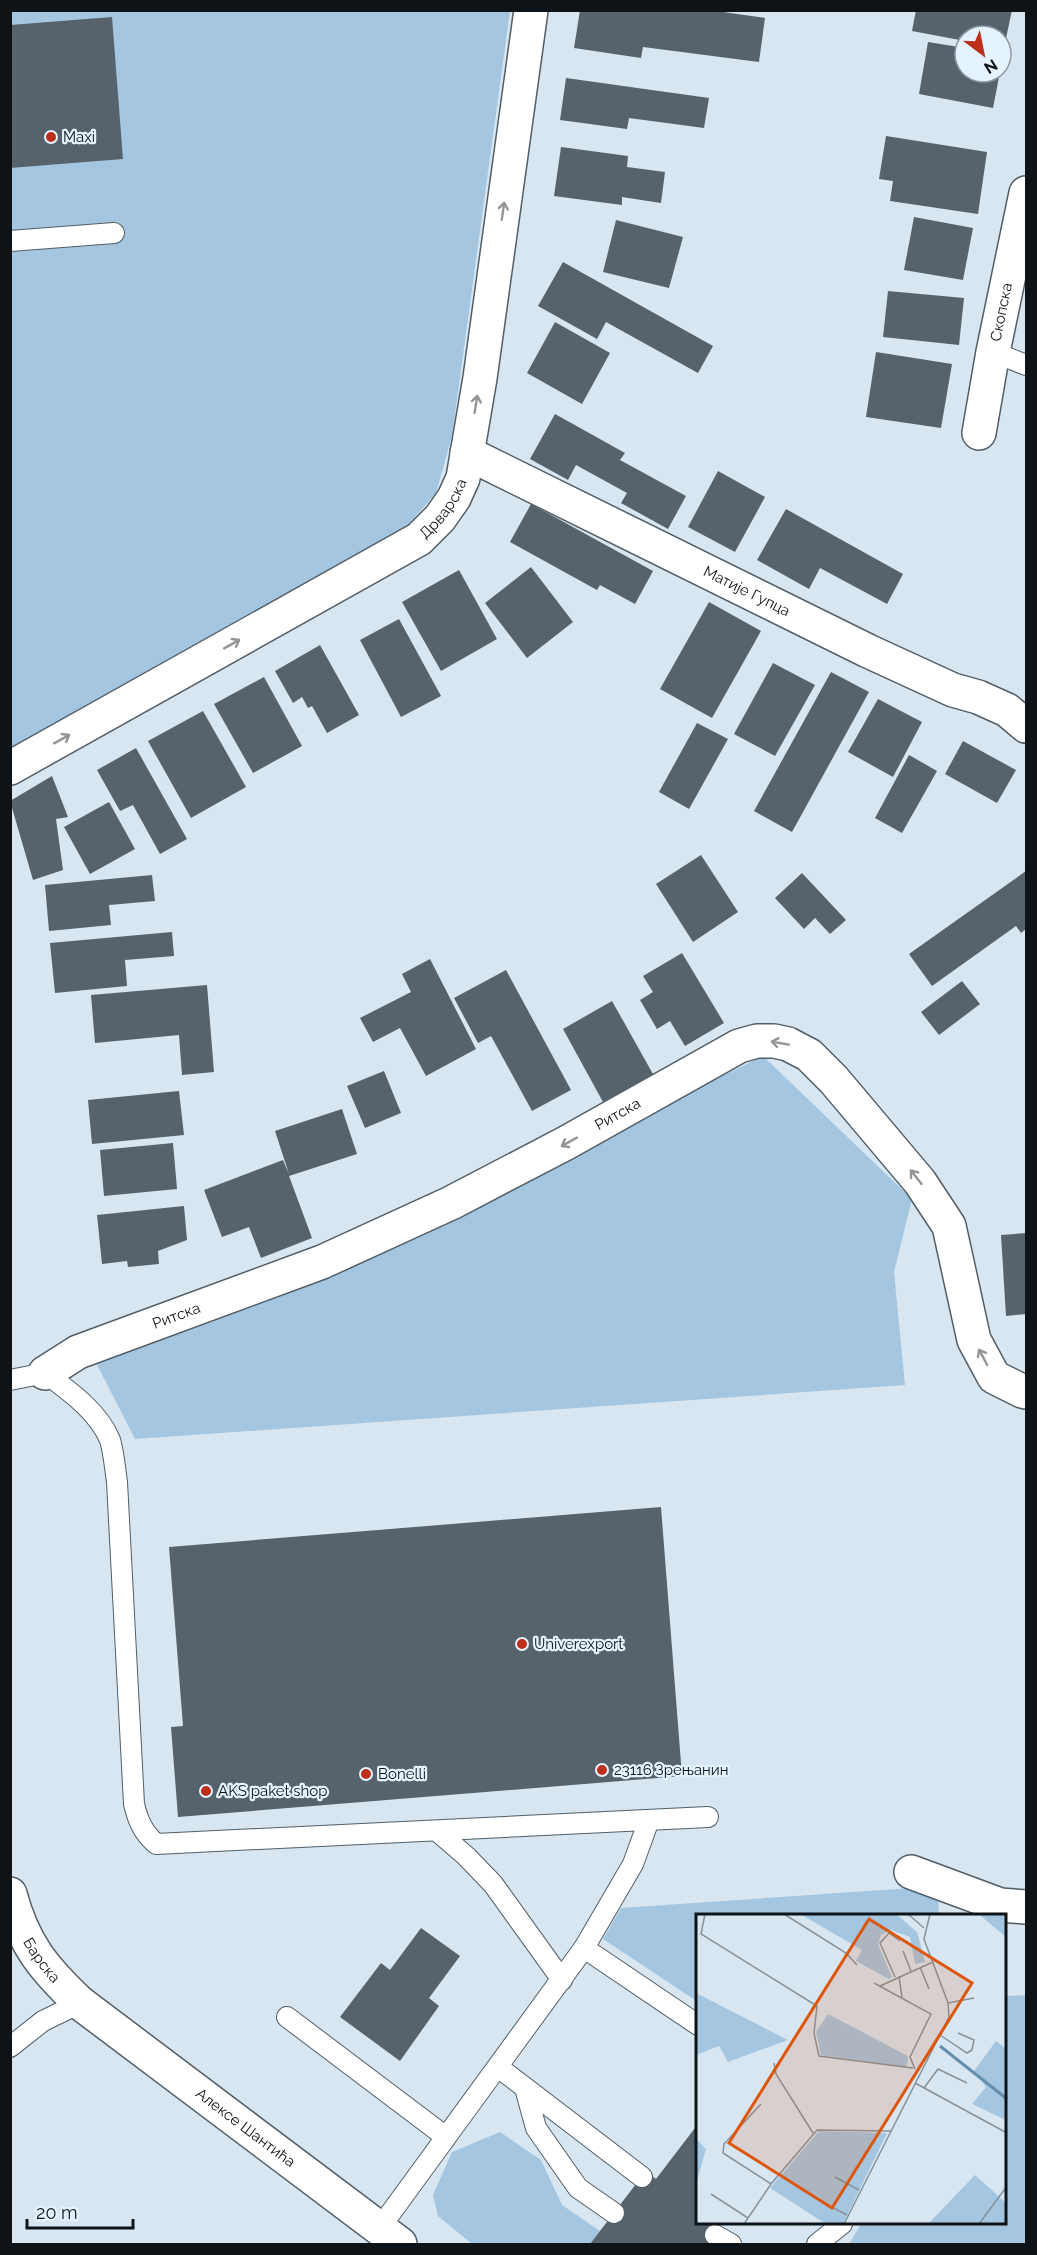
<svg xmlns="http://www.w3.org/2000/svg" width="1037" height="2255" font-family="Raleway,sans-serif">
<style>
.green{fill:#a5c6e0}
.building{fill:#56636c}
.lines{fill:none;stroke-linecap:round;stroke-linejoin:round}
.lane-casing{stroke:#515e67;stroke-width:22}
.street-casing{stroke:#515e67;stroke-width:36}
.secondary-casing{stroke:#515e67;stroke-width:36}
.lane{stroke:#fff;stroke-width:20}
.street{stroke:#fff;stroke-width:33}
.secondary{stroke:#fff;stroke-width:33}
.oneway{stroke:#939597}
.poi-dot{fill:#bb2f1b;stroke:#e4f3ff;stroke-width:2}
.labels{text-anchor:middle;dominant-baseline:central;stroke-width:4.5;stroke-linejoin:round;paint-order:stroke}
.poi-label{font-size:15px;fill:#0e1317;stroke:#e4f3ff;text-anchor:start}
.street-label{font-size:15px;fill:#0e1317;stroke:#e4f3ff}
.inset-river{fill:none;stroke:#668ead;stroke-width:3}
.inset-road{fill:none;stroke:#87929a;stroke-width:1.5}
.view{fill:#dd560d;fill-opacity:0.15;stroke:#dd560d;stroke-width:3}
.inset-edge{fill:none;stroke:#0e1317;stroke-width:3}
</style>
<rect width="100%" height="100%" fill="#d7e6f1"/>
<g class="green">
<polygon points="11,11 510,11 452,436 436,493 409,524 11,747"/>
<polygon points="763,1056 912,1199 894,1272 905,1385 135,1439 91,1353 550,1161"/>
<polygon points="912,1888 938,1893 939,1916 698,1916 698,2002 603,1939 621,1908"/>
<polygon points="1026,1995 1026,2244 849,2244 861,2224 1006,2224 1006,1996"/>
<polygon points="500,2132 541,2160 562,2205 600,2231 590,2244 472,2244 438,2216 433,2195 452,2152"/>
</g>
<g class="building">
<polygon points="580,10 709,10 765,18 759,62 643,47 641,58 574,48"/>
<polygon points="916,10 1012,10 1004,48 1001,48 1001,36 965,36 965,41 912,31"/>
<polygon points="112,17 123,159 10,168 10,25"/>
<polygon points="928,42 965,48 965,72 1000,72 993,108 919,94"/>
<polygon points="566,78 709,98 704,128 629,118 627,129 560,120"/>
<polygon points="886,136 987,152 978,214 890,201 893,181 879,179"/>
<polygon points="561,147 628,156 627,167 665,172 661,203 622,197 622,205 554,196"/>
<polygon points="914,217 973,228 963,280 904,270"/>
<polygon points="616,220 683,237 669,288 603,272"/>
<polygon points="563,262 713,346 698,373 606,322 597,339 538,306"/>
<polygon points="888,291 964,298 959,345 883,337"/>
<polygon points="555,322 610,353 582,404 527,373"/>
<polygon points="876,352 952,364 941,428 866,417"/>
<polygon points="555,414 625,453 620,460 686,496 668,529 621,503 627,493 576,465 568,480 530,459"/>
<polygon points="718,471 765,497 735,552 688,527"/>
<polygon points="531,504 653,571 635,604 600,585 597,590 510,542"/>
<polygon points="786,509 903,574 887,604 820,568 809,589 757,560"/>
<polygon points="531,567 573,622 527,658 485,603"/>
<polygon points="459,570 497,639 441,671 402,602"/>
<polygon points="709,602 761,631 712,718 660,689"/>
<polygon points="399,619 441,696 401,717 360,640"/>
<polygon points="320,645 359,715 327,733 312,706 308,708 302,697 293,703 275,671"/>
<polygon points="773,663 815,685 775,756 734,734"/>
<polygon points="831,672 869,692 792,832 754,811"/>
<polygon points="264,677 302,746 253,773 214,704"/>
<polygon points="878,699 922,722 893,777 848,752"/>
<polygon points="203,711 246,787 191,818 148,741"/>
<polygon points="697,723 728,739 689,809 659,792"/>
<polygon points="963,741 1016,770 997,803 945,774"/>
<polygon points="136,748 187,839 160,854 133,805 120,811 97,770"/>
<polygon points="909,755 937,771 902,833 875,818"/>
<polygon points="52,776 68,817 56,819 63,870 33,880 10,801"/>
<polygon points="109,802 135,849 90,874 64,827"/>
<polygon points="701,855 738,912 693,942 656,884"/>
<polygon points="1026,871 1026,929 1021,933 1016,926 932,986 909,954"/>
<polygon points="802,873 846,920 830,934 815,918 804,929 775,898"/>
<polygon points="152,875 155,901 109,905 111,925 49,931 45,885"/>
<polygon points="172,932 174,956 125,960 127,986 55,993 50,943"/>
<polygon points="682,953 724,1023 685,1046 670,1021 657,1029 640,1000 653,992 643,976"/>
<polygon points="430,959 476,1049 426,1076 400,1028 373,1042 360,1018 411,992 402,974"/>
<polygon points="506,970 571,1090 532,1111 491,1036 478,1043 454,998"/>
<polygon points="962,981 980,1004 939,1035 921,1012"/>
<polygon points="207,985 214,1072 182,1075 179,1035 95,1043 91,995"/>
<polygon points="612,1001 653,1074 603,1102 563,1029"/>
<polygon points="384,1071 401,1113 365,1128 347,1086"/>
<polygon points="179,1091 184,1135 92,1144 88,1100"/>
<polygon points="342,1109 357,1154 289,1176 312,1238 261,1258 249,1227 222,1237 204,1190 283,1160 289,1174 275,1131"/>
<polygon points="173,1143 177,1189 104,1196 100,1150"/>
<polygon points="184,1206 187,1240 158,1251 159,1264 128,1267 127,1261 102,1264 97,1215"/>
<polygon points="1026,1233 1026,1314 1006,1316 1001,1235"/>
<polygon points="661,1507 682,1776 178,1817 171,1727 183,1726 169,1547"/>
<polygon points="421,1928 460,1956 429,1998 439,2006 400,2061 340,2017 381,1963 390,1970"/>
<polygon points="698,2124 698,2224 714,2224 721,2228 709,2244 590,2244 646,2171 656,2179"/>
</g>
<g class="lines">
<g class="lane-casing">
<g id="lane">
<polyline points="10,241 114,233"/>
<polyline points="993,352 1026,365"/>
<path d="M 10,1380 L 45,1373 C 69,1391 98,1411 110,1440 C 114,1453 115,1469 117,1482 L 134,1804 C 138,1821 143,1832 156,1844 L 708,1817"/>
<polyline points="437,1831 466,1856 493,1884 562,1980"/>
<polyline points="584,1948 698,2025"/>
<polyline points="287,2017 446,2137"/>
<polyline points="10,2047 43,2021 80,2003"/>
<polyline points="498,2067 642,2177"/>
<polyline points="525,2088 536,2128 578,2188 614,2213"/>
<polyline points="379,2229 584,1948 633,1864 649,1820"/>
<polyline points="715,2235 731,2244"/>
<polyline points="817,2244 842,2224"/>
</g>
</g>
<g class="street-casing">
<g id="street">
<path id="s1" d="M 979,433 L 993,352 L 1026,193"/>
<path id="s2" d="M 467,453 L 868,651 L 953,690 L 978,697 L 1007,710 L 1026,726"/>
<path id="s3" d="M 10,768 L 419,539 L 440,518 L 454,498 L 463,478 L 480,378 L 531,10"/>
<path id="s4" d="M 45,1373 L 78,1352 L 322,1262 L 451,1203 L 566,1143 L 739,1046 L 757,1041 L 774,1041 L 788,1044 L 809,1055 L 834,1080 L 920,1182 L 949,1226 L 974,1340 L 994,1377 L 1022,1391 L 1026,1392"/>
<polyline points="911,1872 1000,1905 1026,1907"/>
</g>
</g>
<g class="secondary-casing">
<g id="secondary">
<path id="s5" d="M 10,1894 C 23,1944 44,1969 80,2003 L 400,2244"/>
</g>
</g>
<use href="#lane" class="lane"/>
<use href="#street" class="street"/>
<use href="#secondary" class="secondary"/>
</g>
<defs><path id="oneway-shaft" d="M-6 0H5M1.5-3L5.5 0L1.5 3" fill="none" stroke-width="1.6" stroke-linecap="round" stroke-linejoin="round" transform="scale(1.5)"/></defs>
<g class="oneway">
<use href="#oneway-shaft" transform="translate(503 211) rotate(-82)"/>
<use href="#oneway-shaft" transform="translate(476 404) rotate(-81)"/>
<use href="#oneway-shaft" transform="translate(232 644) rotate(-29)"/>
<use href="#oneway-shaft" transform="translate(62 739) rotate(-29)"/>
<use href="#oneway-shaft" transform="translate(780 1043) rotate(-170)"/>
<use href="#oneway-shaft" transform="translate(569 1142) rotate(151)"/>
<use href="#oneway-shaft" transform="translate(916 1177) rotate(-128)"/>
<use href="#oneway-shaft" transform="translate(983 1357) rotate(-118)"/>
</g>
<g class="poi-dot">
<circle cx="51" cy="137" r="6"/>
<circle cx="522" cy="1644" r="6"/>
<circle cx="602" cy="1770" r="6"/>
<circle cx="366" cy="1774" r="6"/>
<circle cx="206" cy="1791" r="6"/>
</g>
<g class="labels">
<g class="poi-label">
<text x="63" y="137">Maxi</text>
<text x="534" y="1644">Univerexport</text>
<text x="614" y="1770">23116 Зрењанин</text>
<text x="378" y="1774">Bonelli</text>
<text x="218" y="1791">AKS paket shop</text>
</g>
<g class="street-label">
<text stroke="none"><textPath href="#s1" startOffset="123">Скопска</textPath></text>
<text stroke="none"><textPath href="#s3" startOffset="508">Дрварска</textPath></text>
<text stroke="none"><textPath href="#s2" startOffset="312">Матије Гупца</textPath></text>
<text stroke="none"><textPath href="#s4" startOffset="630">Ритска</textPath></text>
<text stroke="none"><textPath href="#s4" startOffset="144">Ритска</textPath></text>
<text stroke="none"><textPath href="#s5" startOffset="74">Барска</textPath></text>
<text stroke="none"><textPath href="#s5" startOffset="339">Алексе Шантића</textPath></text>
</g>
</g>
<g transform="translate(696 1914)">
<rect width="310" height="310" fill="#d7e6f1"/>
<path d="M 104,0 L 200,0 L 221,18 L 229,48 L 219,50 L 214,23 L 195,16 L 185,21 L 182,30 L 196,63 L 193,65 L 160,47 L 166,36 ZM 285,0 L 310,0 L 310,23 L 285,2 ZM 0,80 L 0,79 L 92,126 L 32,148 L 23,132 L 0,141 ZM 132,100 L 212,142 L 211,153 L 125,141 L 120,118 ZM 300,127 L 310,135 L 310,206 L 276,190 L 290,173 L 278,157 ZM 123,217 L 191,219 L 147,310 L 130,310 L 74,274 ZM 0,225 L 10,235 L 0,270 ZM 279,261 L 310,289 L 310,310 L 232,310 Z" fill="#a5c6e0"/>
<path class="inset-river" d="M 244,132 L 311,185"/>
<path class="inset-road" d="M 9,0 L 5,20 L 121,92 L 118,119 L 123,142 L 217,154M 88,0 L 150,39 L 161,51M 212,0 L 228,14M 207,37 L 215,57M 224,53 L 233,75M 203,62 L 206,84M 199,63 L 184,29 L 193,19 L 204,27M 178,69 L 235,100 L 214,143 L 219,155M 184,72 L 237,48M 252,89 L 278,84M 244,121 L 271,139 L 276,136 L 278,126 L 262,119M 78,149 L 80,160 L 117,219M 219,169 L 311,219M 228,174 L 242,155 L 271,169M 65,190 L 28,230 L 27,239 L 75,270M 139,263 L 163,276M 15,280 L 52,304M 126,288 L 151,301M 48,310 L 75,270 L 121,216 L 195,217M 148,310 L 253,103 L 252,89 L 228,25 L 234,0M 283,310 L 311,272"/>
<path class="view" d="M 173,5 L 276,69 L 136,294 L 33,229 Z"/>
<rect width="310" height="310" class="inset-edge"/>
</g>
<rect width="1037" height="2255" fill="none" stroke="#0e1317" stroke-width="24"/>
<g transform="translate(983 54) rotate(148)"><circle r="28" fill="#e4f3ff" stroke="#8e99a2" stroke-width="1.5"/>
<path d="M0-4.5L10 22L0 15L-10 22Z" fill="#bb2f1b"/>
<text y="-9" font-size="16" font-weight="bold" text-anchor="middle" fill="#0e1317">N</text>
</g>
<path d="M27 2219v9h106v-9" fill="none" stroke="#0e1317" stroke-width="3"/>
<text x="36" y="2219" font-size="18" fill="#0e1317" stroke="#e4f3ff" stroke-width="4.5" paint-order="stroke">20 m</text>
</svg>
